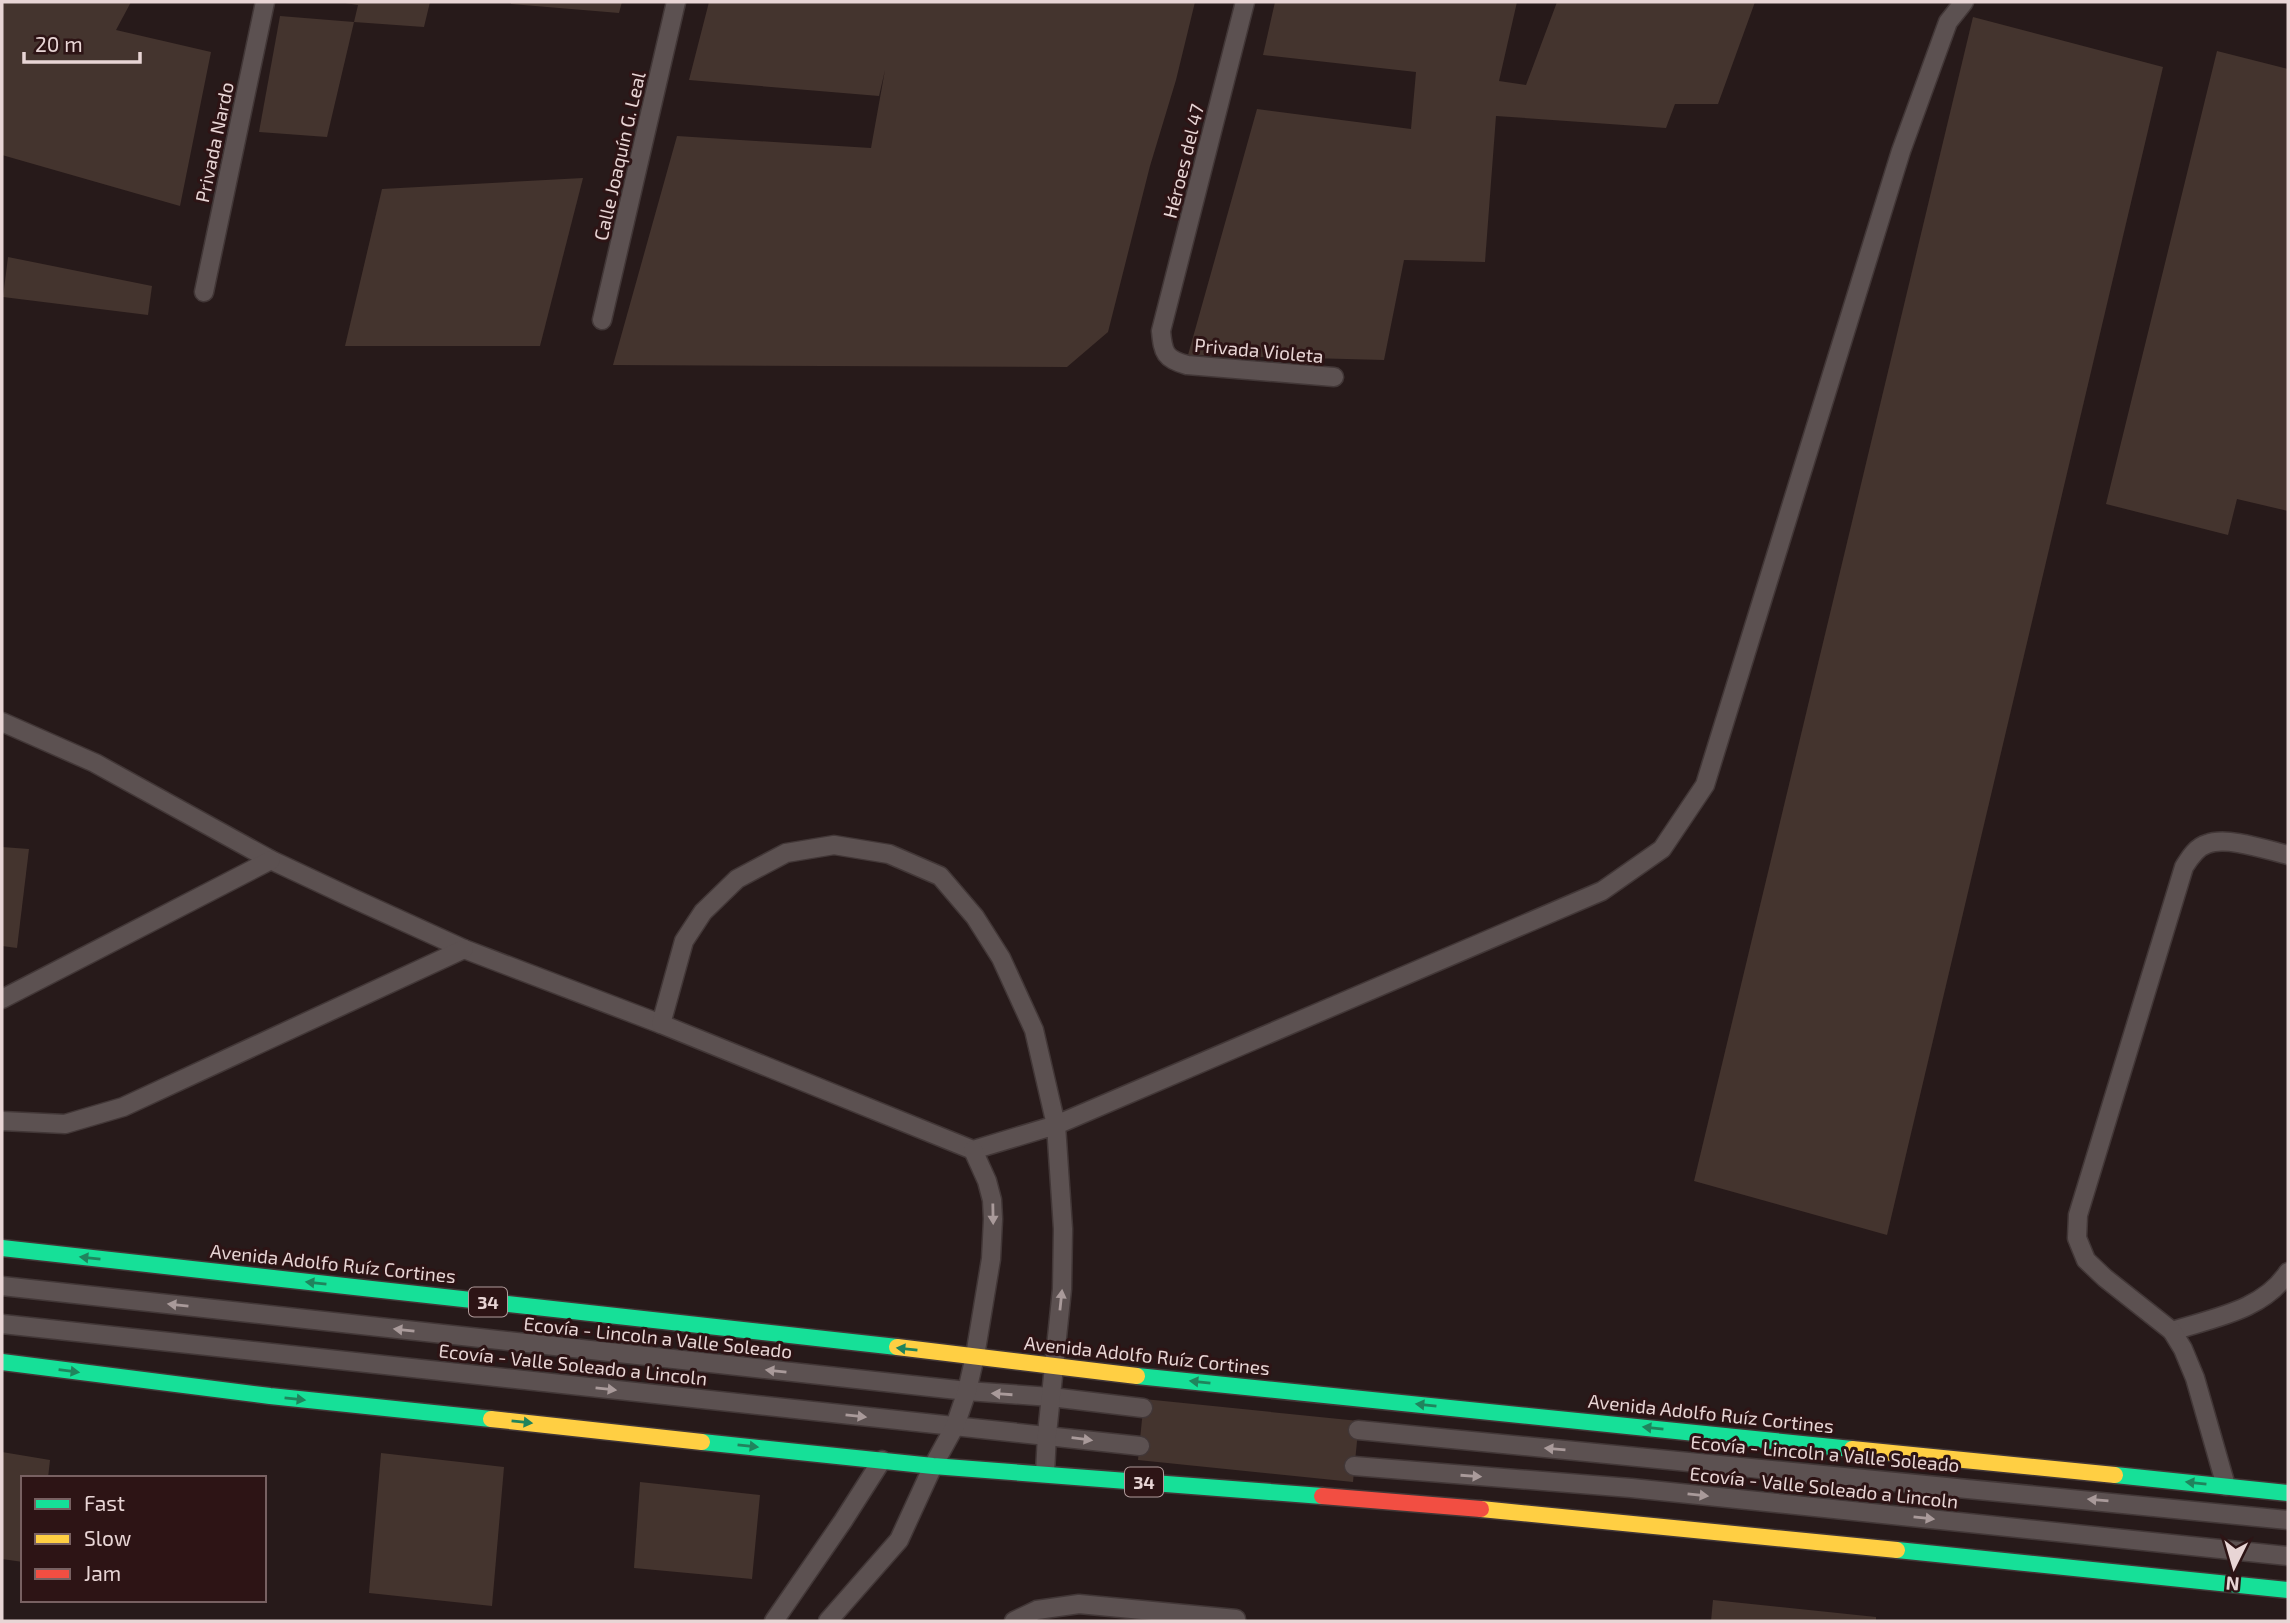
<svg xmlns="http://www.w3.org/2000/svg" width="2290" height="1623" font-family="'Exo 2',sans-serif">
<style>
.building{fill:#44342e}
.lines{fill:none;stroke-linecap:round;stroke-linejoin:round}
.lane-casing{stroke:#423737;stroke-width:21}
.fast-casing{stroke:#423737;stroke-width:19}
.slow-casing{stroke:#423737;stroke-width:19}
.jam-casing{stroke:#423737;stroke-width:19}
.lane{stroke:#5c5151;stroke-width:18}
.fast{stroke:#16e098;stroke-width:16}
.slow{stroke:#ffcf43;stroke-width:16}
.jam{stroke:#f24e42;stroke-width:16}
.oneway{fill:#a99a9a}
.oneway2{fill:#20845d}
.labels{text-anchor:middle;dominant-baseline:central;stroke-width:6;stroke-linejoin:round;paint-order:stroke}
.shield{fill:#2d1415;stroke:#b09b9b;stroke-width:2}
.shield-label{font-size:18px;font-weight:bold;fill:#e8d5d5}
.street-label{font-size:19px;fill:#e8d5d5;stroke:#2d1415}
</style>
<rect width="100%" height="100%" fill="#271a1a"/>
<g class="building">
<polygon points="2,2 131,2 116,30 211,52 180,206 2,155"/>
<polygon points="345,2 430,2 424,27 354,22 358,5 345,3"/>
<polygon points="511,2 622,2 619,13 511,4"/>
<polygon points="709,2 1195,2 1176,80 1150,166 1108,332 1067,367 613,365 677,136 871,148 885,70 879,96 689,80"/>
<polygon points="1275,2 1517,2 1499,81 1526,85 1557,2 1755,2 1718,104 1675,104 1666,128 1496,116 1485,262 1404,260 1384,360 1188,355 1257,109 1411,129 1416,72 1263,55"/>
<polygon points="280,16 354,22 327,137 259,132"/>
<polygon points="1973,17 2163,67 1887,1235 1694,1181"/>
<polygon points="2217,51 2288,69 2288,511 2237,499 2228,535 2106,504"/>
<polygon points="583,178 540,346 345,346 382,189"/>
<polygon points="8,257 152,286 148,315 3,297"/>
<polygon points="2,847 29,849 17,948 2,946"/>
<polygon points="1144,1399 1359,1421 1353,1482 1138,1460"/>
<polygon points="2,1452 50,1460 48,1478 23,1478 23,1562 2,1559"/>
<polygon points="381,1453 504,1467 492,1606 369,1593"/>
<polygon points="640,1482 760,1495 752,1579 634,1568"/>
<polygon points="1713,1600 1876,1617 1876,1621 1711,1621"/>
</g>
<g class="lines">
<g class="lane-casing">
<g id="lane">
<path d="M 1245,2 L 1161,331 C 1163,353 1165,359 1187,365 L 1334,377"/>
<polyline points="204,292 265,2"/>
<polyline points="602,320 676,2"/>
<polyline points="2,722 95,763 271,860 352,898 464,949 661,1024"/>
<polyline points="2,999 271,860"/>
<polyline points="2,1121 65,1124 123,1107 464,949"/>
<polyline points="2,1286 967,1391 1051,1397 1143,1408"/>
<polyline points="2,1324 1140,1446"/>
<path d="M 2172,1331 C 2213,1318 2264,1310 2288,1272"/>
<polyline points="1358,1430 2288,1520"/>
<polyline points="1354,1466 1631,1488 2288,1556"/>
<polyline points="1045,1473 1047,1434 1062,1289 1063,1229 1056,1125 1034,1030 1001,958 975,917 940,876 889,854 834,845 786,853 737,879 703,912 684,941 661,1024 973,1150 1056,1125 1602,891 1662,849 1705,785 1901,151 1948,22 1964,2"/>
<path d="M 2226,1486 L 2195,1378 L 2183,1349 L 2172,1331 L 2105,1278 L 2086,1260 L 2077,1238 L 2078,1215 L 2184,867 C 2189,859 2196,847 2207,844 C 2227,836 2267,850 2288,855"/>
<polyline points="774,1621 843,1521 882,1460"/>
<polyline points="828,1621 899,1540 933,1466 955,1426 967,1391 975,1356 991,1259 993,1219 992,1200 987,1181 973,1150"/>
<polyline points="1014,1621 1037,1610 1079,1604 1236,1619"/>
</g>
</g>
<g class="fast-casing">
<g id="fast">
<polyline points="2,1248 897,1347"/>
<polyline points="2,1362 270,1396 491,1419"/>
<polyline points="1137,1376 1852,1449"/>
<polyline points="702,1442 933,1466 1322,1496"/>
<polyline points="2115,1475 2288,1493"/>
<polyline points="1897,1550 2288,1590"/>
</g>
</g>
<g class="slow-casing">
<g id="slow">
<polyline points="897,1347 1137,1376"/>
<polyline points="491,1419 702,1442"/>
<polyline points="1852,1449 2115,1475"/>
<polyline points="1481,1509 1897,1550"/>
</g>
</g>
<g class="jam-casing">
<polyline id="jam" points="1322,1496 1481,1509"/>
</g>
<use href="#lane" class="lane"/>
<use href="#fast" class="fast"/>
<use href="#slow" class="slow"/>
<use href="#jam" class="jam"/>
</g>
<defs><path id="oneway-solid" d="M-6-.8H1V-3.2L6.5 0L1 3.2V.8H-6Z" transform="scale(1.75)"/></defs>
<g class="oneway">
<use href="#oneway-solid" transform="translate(993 1214) rotate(89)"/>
<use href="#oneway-solid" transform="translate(1061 1300) rotate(-84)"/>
<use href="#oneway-solid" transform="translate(178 1305) rotate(-174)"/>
<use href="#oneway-solid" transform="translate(404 1330) rotate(-174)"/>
<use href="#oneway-solid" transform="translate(776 1371) rotate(-174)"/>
<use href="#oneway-solid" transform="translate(606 1389) rotate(6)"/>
<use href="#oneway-solid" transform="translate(1002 1394) rotate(-176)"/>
<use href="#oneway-solid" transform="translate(856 1416) rotate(6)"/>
<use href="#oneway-solid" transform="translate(1082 1439) rotate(7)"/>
<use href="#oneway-solid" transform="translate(1555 1449) rotate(-175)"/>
<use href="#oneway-solid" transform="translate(1471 1476) rotate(4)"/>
<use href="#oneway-solid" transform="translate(1698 1495) rotate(6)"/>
<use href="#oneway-solid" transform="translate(2098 1500) rotate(-175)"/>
<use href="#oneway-solid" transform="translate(1924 1518) rotate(6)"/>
</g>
<g class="oneway2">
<use href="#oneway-solid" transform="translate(90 1258) rotate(-174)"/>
<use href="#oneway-solid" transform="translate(316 1283) rotate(-174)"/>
<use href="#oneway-solid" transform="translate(907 1349) rotate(-174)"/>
<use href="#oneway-solid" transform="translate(69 1371) rotate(7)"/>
<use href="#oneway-solid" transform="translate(1200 1382) rotate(-174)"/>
<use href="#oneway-solid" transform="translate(295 1399) rotate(6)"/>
<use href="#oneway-solid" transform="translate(1426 1405) rotate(-174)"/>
<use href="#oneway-solid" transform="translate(522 1422) rotate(6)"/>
<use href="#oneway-solid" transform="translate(1653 1428) rotate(-174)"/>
<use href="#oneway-solid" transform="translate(748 1446) rotate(6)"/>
<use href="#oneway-solid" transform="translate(2196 1483) rotate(-174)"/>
</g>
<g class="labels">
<g class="shield">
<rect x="469" y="1287.5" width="38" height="29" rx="5"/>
<rect x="1125" y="1467.5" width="38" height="29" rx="5"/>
</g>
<g class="shield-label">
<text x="488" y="1302">34</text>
<text x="1144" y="1482">34</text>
</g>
<g class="street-label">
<text transform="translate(214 142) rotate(-78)">Privada Nardo</text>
<text transform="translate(619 156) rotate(-77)">Calle Joaquín G. Leal</text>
<text transform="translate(1183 161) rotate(-76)">Héroes del 47</text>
<text transform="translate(1259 350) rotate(5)">Privada Violeta</text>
<text transform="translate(333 1263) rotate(6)">Avenida Adolfo Ruíz Cortines</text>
<text transform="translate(658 1337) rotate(6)">Ecovía - Lincoln a Valle Soleado</text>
<text transform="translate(1147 1355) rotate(6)">Avenida Adolfo Ruíz Cortines</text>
<text transform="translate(573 1364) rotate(6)">Ecovía - Valle Soleado a Lincoln</text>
<text transform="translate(1711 1413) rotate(6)">Avenida Adolfo Ruíz Cortines</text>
<text transform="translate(1825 1453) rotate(5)">Ecovía - Lincoln a Valle Soleado</text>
<text transform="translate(1824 1487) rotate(6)">Ecovía - Valle Soleado a Lincoln</text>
</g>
</g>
<rect width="2290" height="1623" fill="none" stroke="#e8d5d5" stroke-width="7"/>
<rect x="21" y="1476" width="245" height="126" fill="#2d1415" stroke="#786162" stroke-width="2"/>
<rect x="35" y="1499" width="35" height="10" fill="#16e098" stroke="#786162" stroke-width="2"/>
<text x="84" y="1511" font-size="21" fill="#e8d5d5">Fast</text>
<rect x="35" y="1534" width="35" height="10" fill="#ffcf43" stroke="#786162" stroke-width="2"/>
<text x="84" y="1546" font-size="21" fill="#e8d5d5">Slow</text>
<rect x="35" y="1569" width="35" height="10" fill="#f24e42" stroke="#786162" stroke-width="2"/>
<text x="84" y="1581" font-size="21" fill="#e8d5d5">Jam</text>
<g transform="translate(2234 1567) rotate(185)" stroke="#2d1415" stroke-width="5" paint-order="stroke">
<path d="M0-5L12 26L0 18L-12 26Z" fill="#e8d5d5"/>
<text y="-10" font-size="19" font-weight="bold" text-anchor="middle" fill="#e8d5d5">N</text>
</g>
<path d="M24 52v10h116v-10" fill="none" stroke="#e8d5d5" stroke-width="3.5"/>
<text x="35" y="52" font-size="21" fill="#e8d5d5" stroke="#2d1415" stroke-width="5" paint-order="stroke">20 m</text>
</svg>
